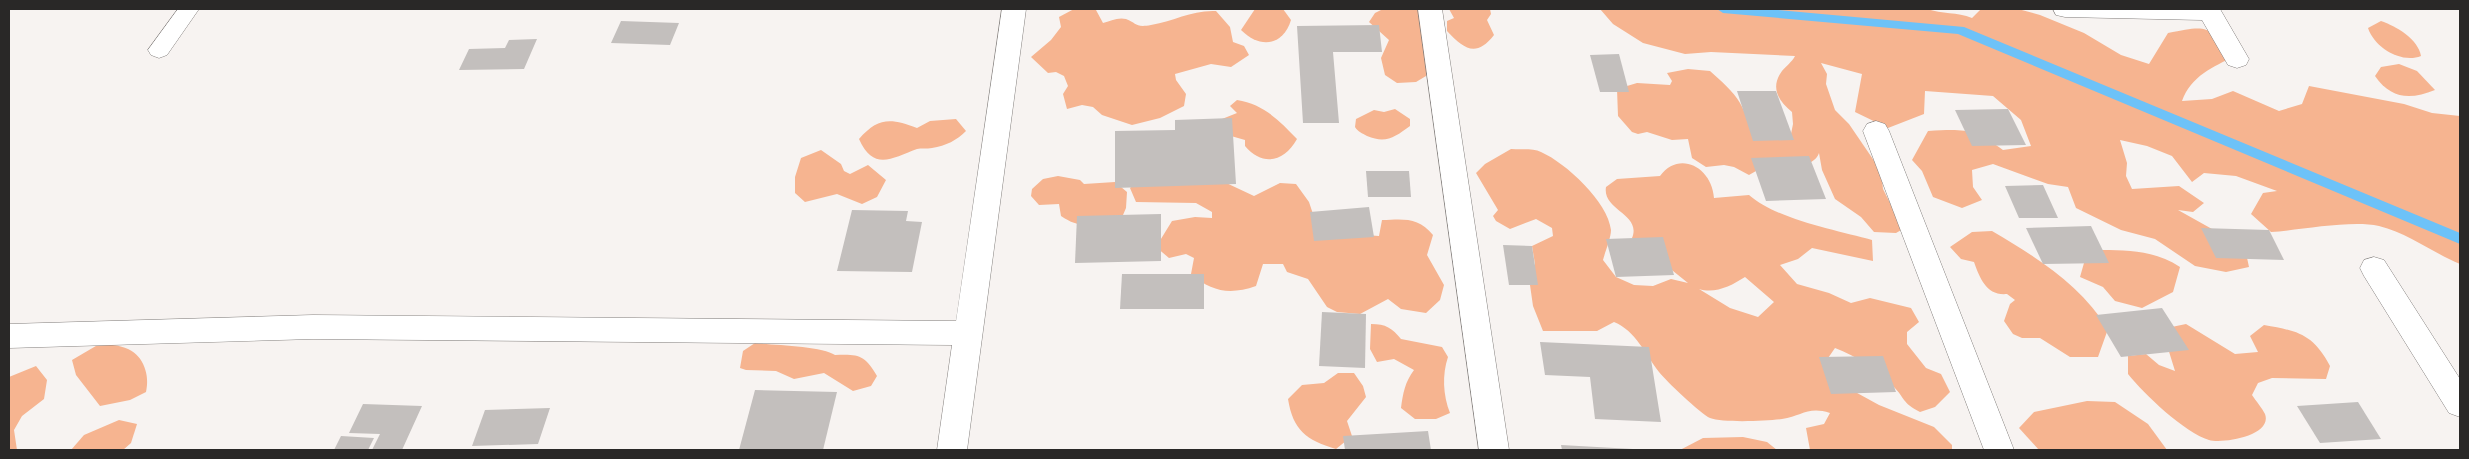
<svg xmlns="http://www.w3.org/2000/svg" width="2469" height="459" font-family="'PT Sans',sans-serif">
<style>
.forest{fill:#f6b490;fill-rule:evenodd}
.lines{fill:none;stroke-linecap:round;stroke-linejoin:round}
.stream{fill:#6dc2f8;fill-rule:evenodd}
.building{fill:#c3bfbd}
.lane-casing{stroke:#84807e;stroke-width:1}
.street-casing{stroke:#84807e;stroke-width:1}
.lane{fill:#fff;fill-rule:evenodd}
.street{fill:#fff;fill-rule:evenodd}
</style>
<rect width="100%" height="100%" fill="#f7f3f1"/>
<g class="forest">
<path d="M 1074,9 L 1096,10 L 1103,23 C 1110,21 1118,17 1126,19 C 1137,23 1135,28 1151,25 C 1175,21 1191,10 1216,11 L 1230,27 L 1233,42 L 1244,46 L 1249,55 L 1231,67 L 1211,64 L 1175,74 L 1176,80 L 1186,94 L 1184,106 L 1160,118 L 1132,125 L 1102,115 L 1093,107 L 1082,105 L 1067,109 L 1063,94 L 1068,86 L 1064,76 L 1056,72 L 1048,73 L 1031,57 L 1051,40 L 1061,27 L 1059,17 Z"/>
<path d="M 1255,9 L 1283,9 L 1291,20 C 1283,46 1260,49 1241,30 Z"/>
<polygon points="1383,9 1422,9 1431,20 1434,61 1426,76 1416,82 1397,83 1385,75 1381,58 1389,40 1369,22 1375,13"/>
<path d="M 1449,9 L 1490,9 L 1491,14 L 1487,20 L 1494,35 C 1476,58 1464,49 1447,31 L 1447,21 L 1454,18 Z"/>
<path d="M 1600,9 L 1927,9 C 1942,14 1957,12 1972,18 L 1981,9 L 2018,9 L 2040,15 L 2084,33 L 2121,55 L 2149,64 L 2168,33 C 2208,25 2208,25 2235,56 C 2213,67 2191,76 2182,101 L 2212,99 L 2233,91 L 2279,111 L 2302,104 L 2309,86 L 2404,104 L 2432,113 L 2460,116 L 2460,264 C 2433,253 2408,233 2379,226 C 2350,220 2302,230 2271,232 L 2251,214 L 2263,193 L 2277,191 L 2236,176 L 2204,173 L 2192,182 L 2172,156 L 2147,146 L 2120,140 L 2127,163 L 2126,176 L 2132,189 L 2179,186 L 2204,203 L 2193,212 L 2178,210 L 2212,229 L 2246,253 L 2249,267 L 2226,272 L 2195,266 L 2155,239 L 2121,230 L 2076,208 L 2068,187 L 2048,184 L 1993,164 L 1972,170 L 1973,187 L 1982,200 L 1962,208 L 1933,197 L 1922,171 L 1912,160 L 1928,131 C 1964,129 1973,128 2003,150 L 2031,146 L 2021,120 L 1993,96 L 1925,91 L 1924,114 L 1888,128 L 1855,112 L 1862,74 L 1821,63 L 1827,74 L 1826,84 L 1835,110 L 1849,124 L 1881,171 L 1883,189 L 1903,229 L 1896,233 L 1874,232 L 1861,217 L 1835,199 L 1822,170 L 1819,153 C 1813,171 1773,169 1756,171 L 1749,175 L 1734,167 L 1724,165 L 1706,167 L 1692,158 L 1688,139 L 1672,140 L 1647,132 L 1638,134 L 1632,132 L 1618,116 L 1617,89 L 1637,83 L 1670,85 L 1672,81 L 1667,73 L 1688,69 L 1710,71 C 1721,81 1733,91 1740,103 C 1747,116 1748,122 1758,134 L 1791,134 L 1793,124 L 1792,112 C 1778,101 1770,87 1782,71 C 1786,66 1792,62 1795,56 L 1711,52 L 1685,54 L 1643,43 L 1613,24 Z"/>
<path d="M 2381,21 C 2396,26 2418,39 2421,56 C 2401,64 2374,47 2368,28 Z"/>
<path d="M 2399,64 L 2417,71 L 2435,90 C 2410,100 2391,99 2375,76 L 2381,67 Z"/>
<path d="M 1237,100 C 1263,104 1279,120 1297,139 C 1284,162 1263,167 1245,146 L 1245,140 L 1231,136 L 1217,121 L 1237,113 L 1230,106 Z"/>
<path d="M 1395,109 L 1410,119 L 1410,126 C 1395,137 1386,144 1367,136 C 1362,133 1358,132 1355,127 L 1356,119 L 1374,110 L 1384,112 Z"/>
<path d="M 956,119 L 966,131 C 957,140 946,146 932,148 C 927,149 921,148 917,149 C 892,158 874,172 859,139 C 878,117 891,118 917,128 L 930,121 Z"/>
<path d="M 1511,149 C 1520,150 1533,148 1541,152 C 1566,163 1608,202 1611,230 C 1611,238 1605,252 1603,260 L 1616,277 L 1634,285 L 1653,286 L 1671,279 L 1688,283 L 1632,238 C 1642,214 1602,210 1606,187 L 1617,179 L 1660,176 C 1679,150 1712,167 1714,198 L 1749,195 C 1776,219 1836,230 1872,240 L 1873,261 L 1812,248 L 1798,259 L 1780,265 L 1797,284 L 1829,293 L 1851,303 L 1870,298 L 1911,308 L 1919,322 L 1907,332 L 1907,344 L 1926,368 L 1941,374 L 1950,392 L 1935,407 L 1920,412 C 1902,403 1905,398 1893,386 C 1877,369 1856,356 1835,348 L 1826,361 L 1848,388 L 1879,405 L 1934,427 L 1952,445 L 1952,450 L 1810,450 L 1806,428 L 1824,424 L 1830,413 C 1808,406 1802,416 1782,419 C 1767,421 1723,423 1710,418 C 1701,414 1665,380 1659,372 C 1645,354 1636,331 1614,322 L 1597,331 L 1543,331 L 1533,306 L 1530,285 L 1535,264 L 1532,246 L 1553,236 L 1552,228 L 1536,219 L 1510,229 L 1496,221 L 1493,216 L 1498,210 L 1476,173 L 1485,164 ZM 1745,277 L 1774,302 L 1758,317 L 1730,308 L 1699,289 C 1715,294 1731,286 1745,277 Z"/>
<polygon points="821,150 841,164 844,171 850,174 868,165 886,180 877,197 862,204 837,194 805,202 795,193 795,177 801,158"/>
<path d="M 1148,170 L 1205,173 L 1254,196 L 1280,183 L 1296,184 L 1309,202 L 1316,223 L 1337,233 L 1379,236 L 1382,220 C 1404,219 1419,217 1433,235 L 1427,255 L 1444,285 L 1440,300 L 1426,313 L 1401,309 L 1388,299 L 1360,314 L 1337,312 L 1327,307 L 1308,279 L 1287,272 L 1283,264 L 1263,264 L 1256,286 C 1230,295 1212,292 1191,274 L 1194,258 L 1186,254 L 1169,258 L 1156,247 L 1172,221 L 1195,217 L 1212,218 L 1212,212 L 1196,203 L 1136,202 L 1130,188 Z"/>
<path d="M 1058,176 L 1080,180 L 1084,184 L 1115,182 L 1127,192 L 1126,208 L 1123,215 C 1098,223 1084,232 1061,216 L 1059,204 L 1039,205 L 1031,196 L 1032,189 L 1043,179 Z"/>
<path d="M 1992,231 C 2036,257 2080,284 2108,329 L 2098,357 L 2070,357 L 2040,338 L 2022,338 L 2013,334 L 2004,321 L 2010,304 L 2015,300 L 2007,294 C 1987,296 1980,279 1974,262 L 1961,259 L 1950,247 L 1972,232 Z"/>
<path d="M 2102,250 C 2130,250 2156,251 2180,267 L 2173,292 L 2142,308 L 2115,301 L 2103,287 L 2080,277 L 2084,263 Z"/>
<path d="M 1371,324 C 1386,324 1392,328 1401,339 L 1442,347 L 1448,357 C 1442,375 1443,395 1450,413 L 1436,419 L 1415,419 L 1401,408 C 1403,393 1405,382 1414,370 L 1394,359 L 1377,362 L 1370,349 Z"/>
<path d="M 2186,324 L 2235,354 L 2258,352 L 2250,336 L 2264,325 C 2298,331 2313,334 2330,366 L 2326,379 L 2272,378 L 2258,383 L 2252,395 C 2256,401 2262,408 2265,414 C 2273,436 2222,444 2209,440 C 2185,433 2144,394 2128,374 L 2128,356 L 2146,354 L 2159,365 L 2175,371 L 2162,329 Z"/>
<path d="M 101,343 C 109,345 120,345 128,349 C 144,356 150,376 146,392 L 130,400 L 100,406 L 76,375 L 72,360 Z"/>
<path d="M 755,343 C 773,345 823,346 835,355 C 859,354 865,355 877,376 L 871,386 L 853,391 L 824,373 L 794,379 L 776,371 L 746,370 L 740,368 L 743,351 Z"/>
<polygon points="36,366 47,380 44,399 22,416 14,430 17,450 9,450 9,377"/>
<path d="M 1338,373 L 1354,373 L 1363,386 L 1366,397 L 1347,421 L 1352,436 L 1336,449 C 1306,440 1293,430 1288,399 L 1302,385 L 1324,383 Z"/>
<polygon points="2087,401 2115,402 2148,424 2167,450 2039,450 2019,428 2034,412"/>
<polygon points="119,420 137,424 131,443 123,450 71,450 84,435"/>
<polygon points="1743,437 1767,442 1777,450 1680,450 1703,438"/>
</g>
<g class="lines">
<polygon class="stream" points="1717,9 1768,9 1964,27 2460,233 2460,244 1958,34 1723,13"/>
</g>
<g class="building">
<polygon points="621,21 679,23 670,45 611,43"/>
<polygon points="1379,25 1382,52 1333,52 1339,123 1303,123 1297,26"/>
<polygon points="537,39 524,69 459,70 469,49 505,48 509,40"/>
<polygon points="1619,54 1629,92 1600,92 1590,55"/>
<polygon points="1737,91 1776,91 1794,140 1753,141"/>
<polygon points="2008,109 2026,145 1972,146 1955,110"/>
<polygon points="1232,118 1236,184 1115,188 1115,131 1175,130 1175,120"/>
<polygon points="1809,156 1826,199 1766,201 1751,158"/>
<polygon points="1366,171 1409,171 1411,197 1368,197"/>
<polygon points="2043,185 2058,218 2019,218 2005,186"/>
<polygon points="1369,207 1374,237 1314,241 1310,212"/>
<polygon points="852,210 908,211 906,221 922,222 912,272 837,271"/>
<polygon points="1161,214 1161,261 1075,263 1077,216"/>
<polygon points="2091,226 2109,263 2043,264 2026,228"/>
<polygon points="2201,228 2269,230 2284,260 2216,258"/>
<polygon points="1663,237 1674,275 1616,277 1606,239"/>
<polygon points="1503,245 1532,246 1538,285 1509,285"/>
<polygon points="1122,274 1204,274 1204,309 1120,309"/>
<polygon points="2162,308 2189,350 2121,357 2096,315"/>
<polygon points="1322,312 1366,314 1365,368 1319,366"/>
<polygon points="1540,342 1649,347 1661,422 1595,419 1590,377 1545,375"/>
<polygon points="1883,356 1896,392 1831,394 1819,357"/>
<polygon points="755,390 837,392 823,450 739,450"/>
<polygon points="2358,402 2381,439 2320,443 2297,406"/>
<polygon points="363,404 422,406 402,450 372,450 380,434 349,433"/>
<polygon points="550,408 538,444 472,446 485,410"/>
<polygon points="1428,431 1431,450 1345,450 1343,436"/>
<polygon points="341,436 374,438 368,450 334,450"/>
<polygon points="1561,445 1633,449 1633,450 1562,450"/>
</g>
<g class="lines">
<g class="lane-casing">
<polygon id="lane" points="178,9 199,9 167,55 159,58 151,55 148,50"/>
</g>
<g class="street-casing">
<g id="street">
<polygon points="1002,9 1026,9 967,450 937,450 952,345 313,339 9,348 9,324 313,315 956,321"/>
<polygon points="1418,9 1442,9 1509,450 1479,450"/>
<polygon points="2053,9 2220,9 2249,59 2246,65 2237,68 2228,65 2202,20 2065,17 2056,15"/>
<polygon points="1876,121 1885,124 1889,131 2014,450 1984,450 1863,131 1867,124"/>
<polygon points="2374,257 2384,260 2460,379 2460,417 2449,413 2364,276 2360,268 2364,260"/>
</g>
</g>
<use href="#lane" class="lane"/>
<use href="#street" class="street"/>
</g>
<rect width="2469" height="459" fill="none" stroke="#292827" stroke-width="20"/>
</svg>
